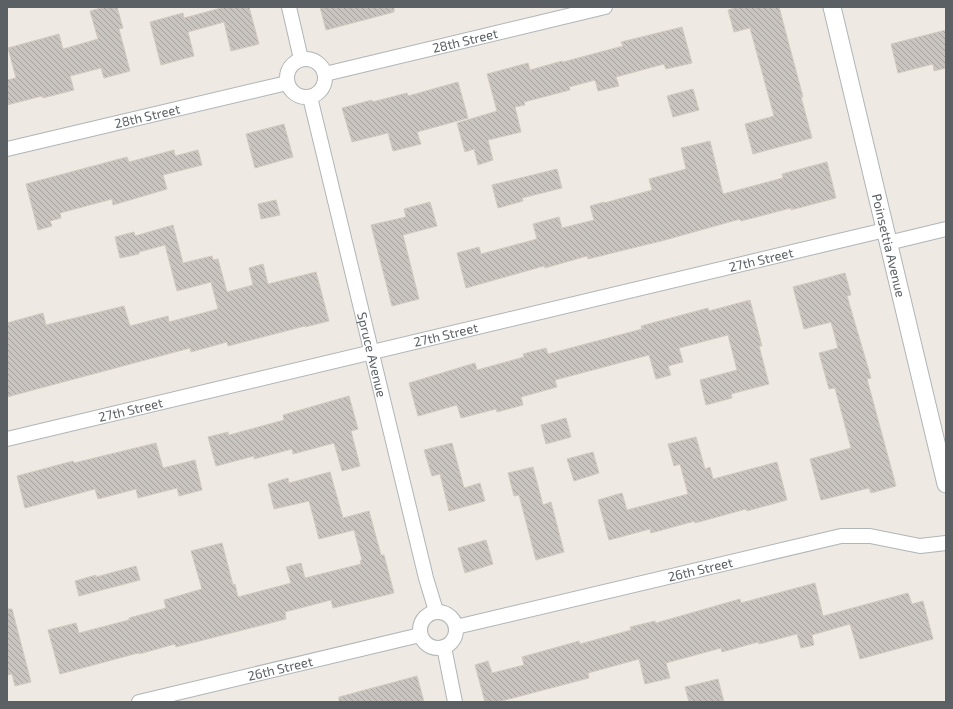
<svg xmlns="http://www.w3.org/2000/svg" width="953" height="709" font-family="'Exo 2',sans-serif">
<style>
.building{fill:url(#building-back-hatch);stroke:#d3cac0}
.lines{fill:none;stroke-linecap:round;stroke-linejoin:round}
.minor-casing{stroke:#b0b5b8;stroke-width:16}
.tertiary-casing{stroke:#b0b5b8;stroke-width:19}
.minor{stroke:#fff;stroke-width:14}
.tertiary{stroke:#fff;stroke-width:17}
.labels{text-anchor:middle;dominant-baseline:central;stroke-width:3;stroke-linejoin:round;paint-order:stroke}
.street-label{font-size:13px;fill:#5b6064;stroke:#fff}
</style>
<defs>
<pattern id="building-back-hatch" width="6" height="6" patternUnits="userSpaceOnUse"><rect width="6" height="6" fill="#c9c4bf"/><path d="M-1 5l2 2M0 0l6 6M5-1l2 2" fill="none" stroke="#a6a39f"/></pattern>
</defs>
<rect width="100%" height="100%" fill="#eee9e2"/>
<g class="building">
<polygon points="105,7 117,7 123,28 119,29 130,71 104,78 101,68 70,76 74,90 43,98 42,96 7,105 7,80 16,78 8,48 59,34 63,49 98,39 90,11"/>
<polygon points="225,7 249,7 259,44 231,51 224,22 188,32 194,56 161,65 150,22 183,13 184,18"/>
<polygon points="320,7 394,7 394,12 326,30"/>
<polygon points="738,7 779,7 803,97 801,97 812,138 753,154 745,124 774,116 750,28 734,32 728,10"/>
<polygon points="682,27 692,63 666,69 664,64 616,77 619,86 598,91 595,80 569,87 570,90 524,102 525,105 515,107 521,132 488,140 493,160 478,165 474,149 465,152 457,123 497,111 487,74 528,63 530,70 562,61 563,62 623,46 621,42"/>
<polygon points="946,30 946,68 934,71 933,64 898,73 891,44"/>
<polygon points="458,82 468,118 417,132 421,144 393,151 388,133 352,142 342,108 372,100 372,102 407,93 408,96"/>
<polygon points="693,89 699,110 673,117 667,96"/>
<polygon points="284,124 293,157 255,168 246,134"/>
<polygon points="710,141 723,194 783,178 782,174 827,162 836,198 791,210 791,208 741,221 740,219 665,240 588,259 587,256 545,268 544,266 466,288 457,253 479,247 481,254 537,239 533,224 559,217 562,228 594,220 590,206 604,202 604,203 652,190 649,179 686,169 681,148"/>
<polygon points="174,150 175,156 198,150 202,165 163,175 167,189 113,205 112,199 60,213 61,218 50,221 52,226 38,230 26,184 127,157 129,162"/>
<polygon points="557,169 562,188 522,198 523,201 498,208 492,185"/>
<polygon points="276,200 280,215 261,219 258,204"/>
<polygon points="430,202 437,226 403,235 419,299 392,306 371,225 406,217 404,209"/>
<polygon points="173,225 183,263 212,256 213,260 218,259 227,292 253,285 249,268 263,264 268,284 316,272 329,321 305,327 305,326 228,346 227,342 191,352 190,348 7,397 7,323 43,313 46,325 124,306 130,326 168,316 169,322 218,309 211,282 177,291 165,245 139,252 139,254 120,258 115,237 134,232 135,236"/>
<polygon points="845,273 851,295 847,296 871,378 867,379 896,486 871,493 869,488 821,500 810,459 851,448 835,388 829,389 819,353 838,348 831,322 804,329 793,287"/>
<polygon points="750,300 762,346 759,346 769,384 731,394 732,398 706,405 700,380 737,370 728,335 679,348 683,362 668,366 671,375 656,379 649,355 555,380 557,387 521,397 523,405 497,412 496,409 461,418 457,405 418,416 409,383 475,363 477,370 524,357 523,354 546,348 548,354 642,329 641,326 708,308 709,311"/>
<polygon points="349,396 358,429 351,431 360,466 342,471 334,443 293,454 292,449 254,459 254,456 216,466 208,437 228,432 229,435 284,420 283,415"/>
<polygon points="566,418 571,437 546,444 541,425"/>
<polygon points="696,437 705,469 710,467 713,479 777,462 787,500 747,511 746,509 695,523 695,521 651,533 650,529 609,540 598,500 622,493 627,510 688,494 680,464 674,466 668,444"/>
<polygon points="156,443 163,468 195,460 202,490 179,496 177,488 138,498 136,489 98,499 95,489 25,508 17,476 73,461 74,463"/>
<polygon points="452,443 464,488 480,483 485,501 449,511 440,474 432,476 424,450"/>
<polygon points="593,452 599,473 574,481 567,459"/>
<polygon points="533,467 543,505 551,502 564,552 536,560 519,495 514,496 508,473"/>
<polygon points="330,472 343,518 369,511 381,555 384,555 394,593 333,608 331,600 285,612 286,619 176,647 175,644 139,654 138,653 60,674 48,630 76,623 79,633 129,620 129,618 166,608 164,600 202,589 191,551 222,543 233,585 235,584 238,597 291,583 286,567 301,563 305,578 361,564 360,561 362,560 354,530 319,539 309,501 274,509 268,484 288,478 289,483"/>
<polygon points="486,540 493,564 465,573 458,548"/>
<polygon points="136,566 140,580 79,596 75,581 96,575 96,577"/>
<polygon points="815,583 823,616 908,593 912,604 923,601 933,639 860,659 850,624 812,635 814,645 801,648 797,634 759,644 758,642 722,652 721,648 666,663 670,678 645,684 639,659 588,673 589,678 498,702 485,702 475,665 488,661 492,673 524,665 522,657 565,645 579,641 580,644 631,630 630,627 655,621 656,623 740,599 741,603"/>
<polygon points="7,609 12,609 31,682 15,686 12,674 7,675"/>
<polygon points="417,676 424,702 339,702 339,697"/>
<polygon points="718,679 724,702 689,702 685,687"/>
</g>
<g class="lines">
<g class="minor-casing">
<g id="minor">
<polyline points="289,7 301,59"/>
<circle cx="306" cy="78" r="19"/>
<path id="s1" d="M 325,74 L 605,7"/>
<path id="s2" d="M 310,97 L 426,578 L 436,611"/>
<path id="s3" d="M 7,149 L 287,83"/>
<polyline points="888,243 946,229"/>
<path id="s4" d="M 7,439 L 885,230"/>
<circle cx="438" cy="630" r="18"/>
<path id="s5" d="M 456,627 L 841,536 L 870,536 L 920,546 L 946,543"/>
<polyline points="444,647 455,702"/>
<path id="s6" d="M 139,702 L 420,635"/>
</g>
</g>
<g class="tertiary-casing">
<g id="tertiary">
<path id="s7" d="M 832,7 L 946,484"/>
</g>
</g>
<use href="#minor" class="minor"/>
<use href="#tertiary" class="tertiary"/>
</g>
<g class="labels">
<g class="street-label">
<text stroke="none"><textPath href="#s1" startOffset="144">28th Street</textPath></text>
<text stroke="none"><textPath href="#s3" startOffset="144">28th Street</textPath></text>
<text stroke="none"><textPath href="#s7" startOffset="245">Poinsettia Avenue</textPath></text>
<text stroke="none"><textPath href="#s4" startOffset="775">27th Street</textPath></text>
<text stroke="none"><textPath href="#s4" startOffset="451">27th Street</textPath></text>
<text stroke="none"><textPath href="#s2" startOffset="265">Spruce Avenue</textPath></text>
<text stroke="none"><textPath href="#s4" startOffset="127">27th Street</textPath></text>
<text stroke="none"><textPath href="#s5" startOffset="251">26th Street</textPath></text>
<text stroke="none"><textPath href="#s6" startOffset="145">26th Street</textPath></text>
</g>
</g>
<rect width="953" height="709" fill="none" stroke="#5b6064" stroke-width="16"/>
</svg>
